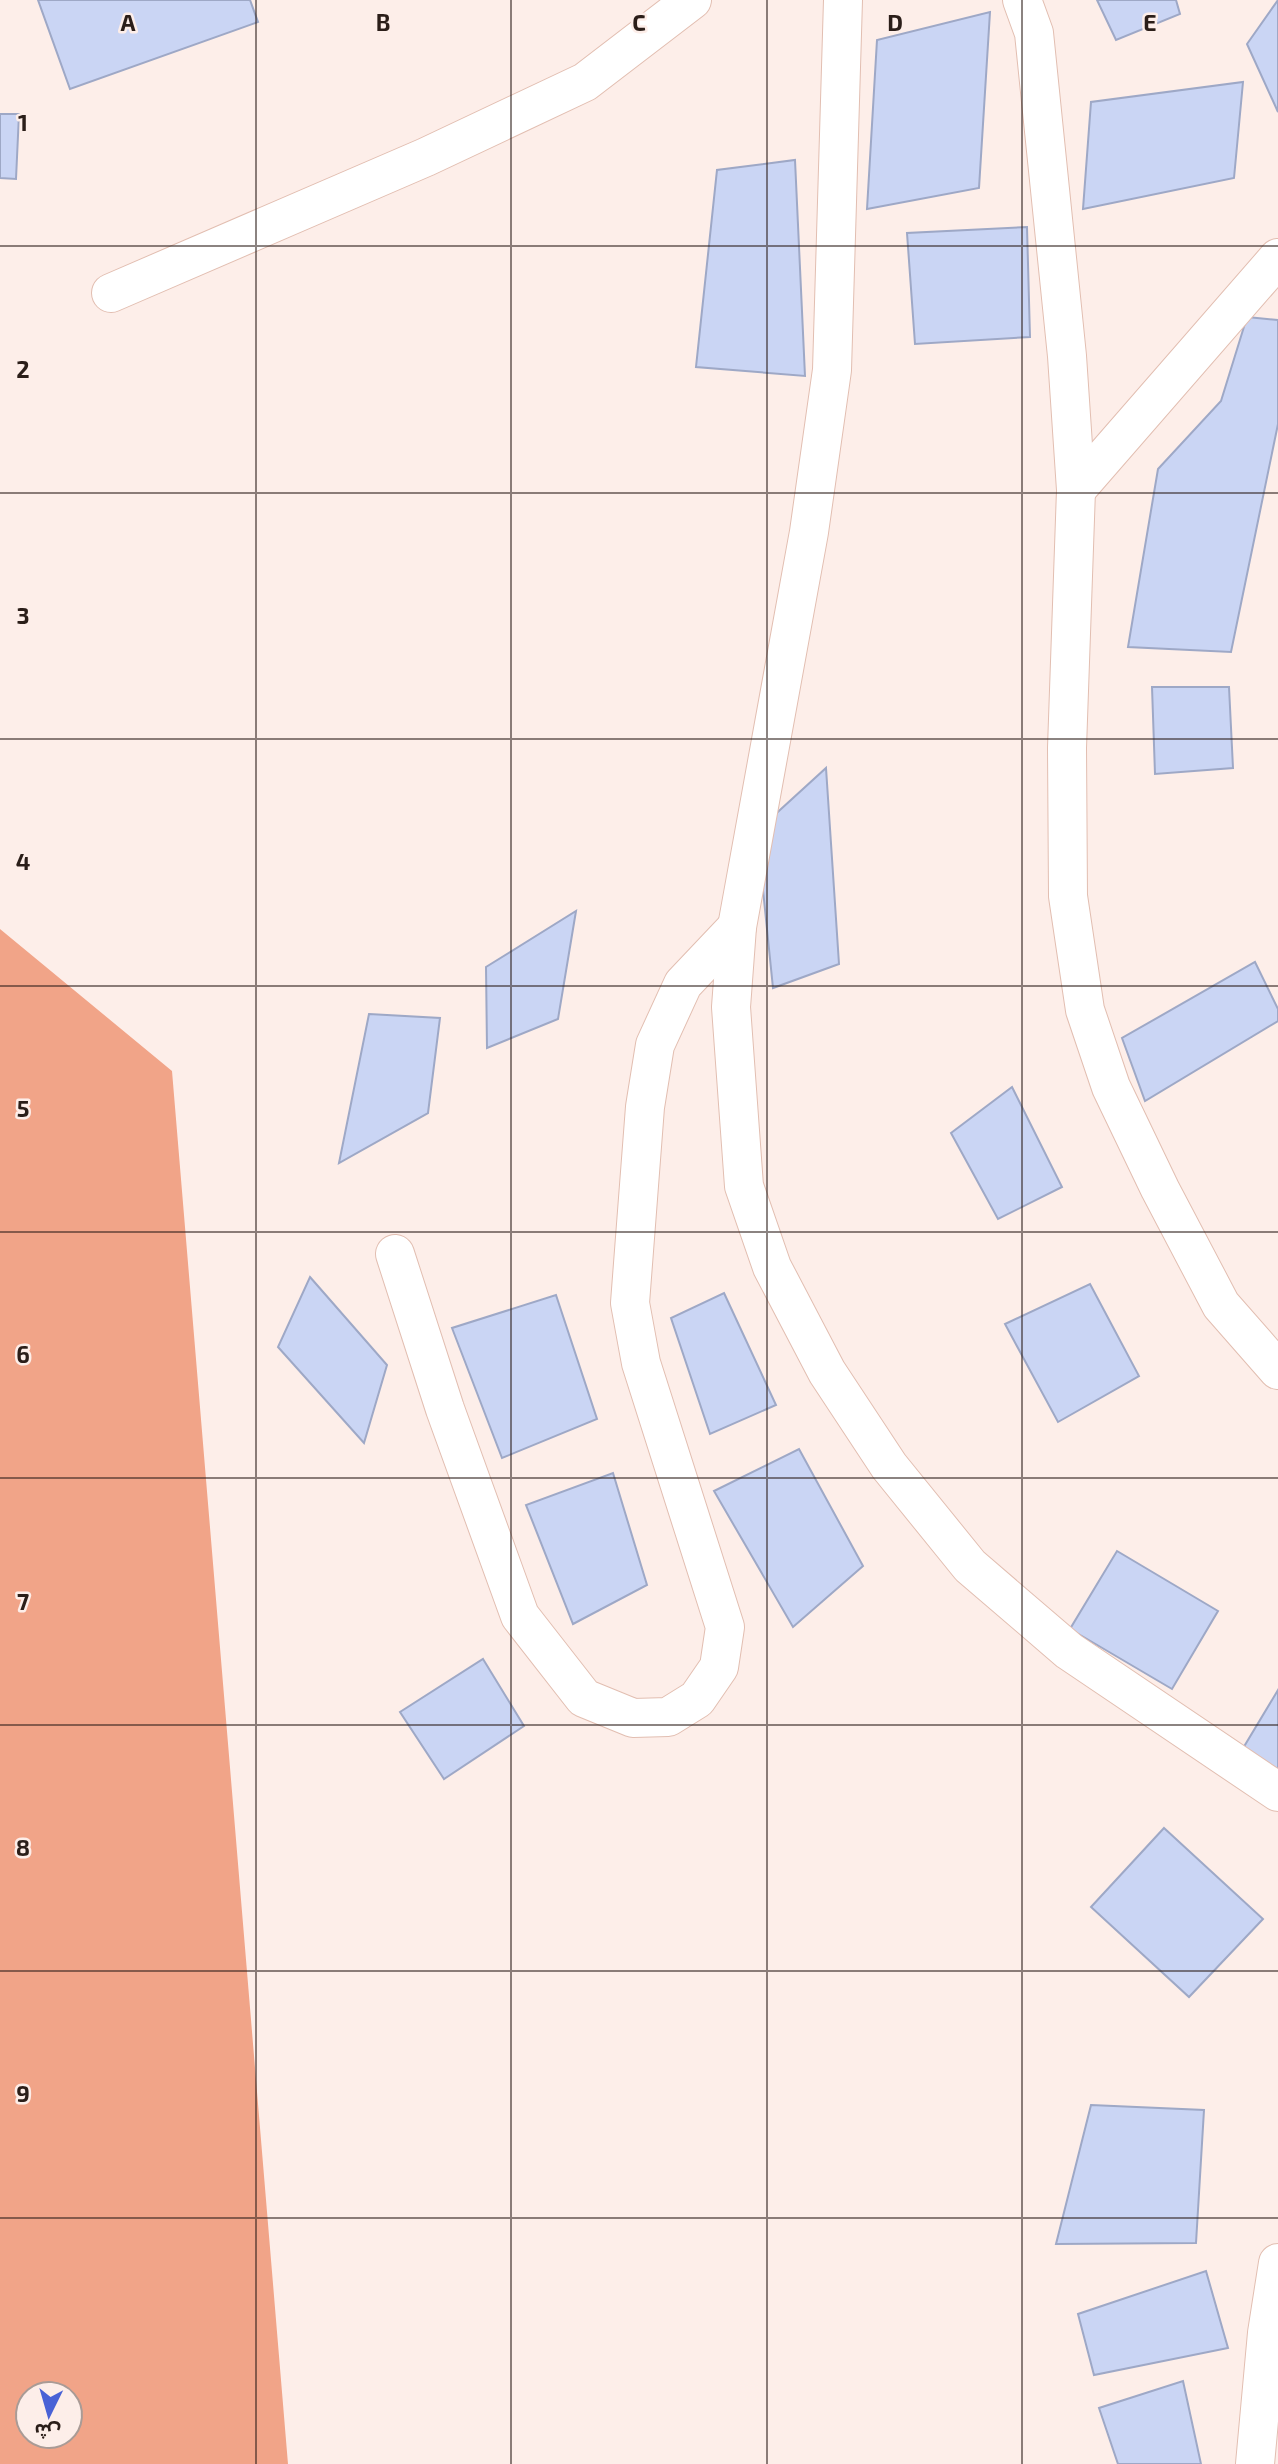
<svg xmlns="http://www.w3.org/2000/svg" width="1278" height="2464" font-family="'Exo 2','Noto Sans Arabic',sans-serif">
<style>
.forest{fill:#f1a488;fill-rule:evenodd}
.building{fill:#cad5f4;stroke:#9ea8c6;stroke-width:2}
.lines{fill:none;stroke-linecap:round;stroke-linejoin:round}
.minor-casing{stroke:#e2beb1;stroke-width:40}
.minor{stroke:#fff;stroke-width:38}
.grid{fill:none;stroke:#2b1e19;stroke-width:2;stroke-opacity:0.55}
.grid-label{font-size:23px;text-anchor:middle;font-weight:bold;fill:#2b1e19;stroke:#fdeee9;stroke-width:5;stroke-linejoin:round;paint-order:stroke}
</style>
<rect width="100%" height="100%" fill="#fdeee9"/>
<path class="forest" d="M 0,929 L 172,1071 L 288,2464 L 0,2464 ZM 28,2394 L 70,2394 L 70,2436 L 28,2436 Z"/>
<g class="building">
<polygon points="38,0 250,0 258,22 70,89"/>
<polygon points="1097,0 1176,0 1180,14 1116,40"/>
<polygon points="1278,0 1278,112 1247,44"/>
<polygon points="990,12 979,188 867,209 877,40"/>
<polygon points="1243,82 1234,178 1083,209 1091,102"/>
<polygon points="0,114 19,114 16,179 0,178"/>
<polygon points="795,160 805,376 696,367 717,170"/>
<polygon points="1027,227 1030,337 915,344 907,233"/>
<polygon points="1247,317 1278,320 1278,424 1231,652 1128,647 1158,469 1221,401"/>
<polygon points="1152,687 1229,687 1233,768 1155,774"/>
<polygon points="826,768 839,964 773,988 757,831"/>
<polygon points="576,911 558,1019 487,1048 486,967"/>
<polygon points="1255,962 1278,1009 1278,1021 1145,1101 1122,1038"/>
<polygon points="369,1014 440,1018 428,1113 339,1163"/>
<polygon points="1012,1087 1062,1187 998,1219 951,1133"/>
<polygon points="310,1277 387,1365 364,1443 278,1347"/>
<polygon points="1090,1284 1139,1376 1058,1422 1005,1324"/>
<polygon points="724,1293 776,1405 710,1434 671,1318"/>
<polygon points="556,1295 597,1419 502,1458 452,1328"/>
<polygon points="799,1449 863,1566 793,1627 714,1491"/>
<polygon points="613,1473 647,1585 573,1624 526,1505"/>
<polygon points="1117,1551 1218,1611 1172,1689 1070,1629"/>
<polygon points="483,1659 524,1726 444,1779 400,1712"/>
<polygon points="1278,1690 1278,1772 1242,1750"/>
<polygon points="1164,1828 1263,1919 1189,1997 1091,1907"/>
<polygon points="1091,2105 1204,2110 1196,2243 1056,2244"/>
<polygon points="1206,2271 1228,2348 1094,2375 1078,2314"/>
<polygon points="1183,2381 1201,2464 1118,2464 1099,2408"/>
</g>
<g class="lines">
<g class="minor-casing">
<g id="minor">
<polyline points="843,0 832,370 809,532 737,927 731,1007 744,1186 772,1267 827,1372 889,1466 970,1566 1069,1651 1278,1792"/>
<polyline points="1022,0 1034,33 1067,356 1076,490 1067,748 1068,896 1085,1010 1111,1087 1160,1189 1221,1305 1278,1370"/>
<polyline points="111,293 426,157 585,82 692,0"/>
<polyline points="1076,490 1278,258"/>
<polyline points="395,1254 445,1409 520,1616 584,1698 633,1718 668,1717 697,1699 719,1667 725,1627 641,1363 630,1303 645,1107 655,1045 683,984 737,927"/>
<polyline points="1255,2464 1267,2333 1278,2263"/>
</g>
</g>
<use href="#minor" class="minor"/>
</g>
<path class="grid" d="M 256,0 L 256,2464M 511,0 L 511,2464M 767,0 L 767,2464M 1022,0 L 1022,2464M 0,246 L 1278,246M 0,493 L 1278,493M 0,739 L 1278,739M 0,986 L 1278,986M 0,1232 L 1278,1232M 0,1478 L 1278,1478M 0,1725 L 1278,1725M 0,1971 L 1278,1971M 0,2218 L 1278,2218"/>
<g class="grid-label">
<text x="128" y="31">A</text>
<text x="383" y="31">B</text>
<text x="639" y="31">C</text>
<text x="895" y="31">D</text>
<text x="1150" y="31">E</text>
<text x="23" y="131">1</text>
<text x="23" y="378">2</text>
<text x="23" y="624">3</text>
<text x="23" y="870">4</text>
<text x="23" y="1117">5</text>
<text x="23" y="1363">6</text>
<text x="23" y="1610">7</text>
<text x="23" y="1856">8</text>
<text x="23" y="2102">9</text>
</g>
<g transform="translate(49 2415) rotate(185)"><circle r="33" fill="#fdeee9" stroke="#a99b96" stroke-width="2"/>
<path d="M0-5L12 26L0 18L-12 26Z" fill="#4962d6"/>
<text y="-10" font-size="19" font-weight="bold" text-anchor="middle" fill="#2b1e19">ش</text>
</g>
</svg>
